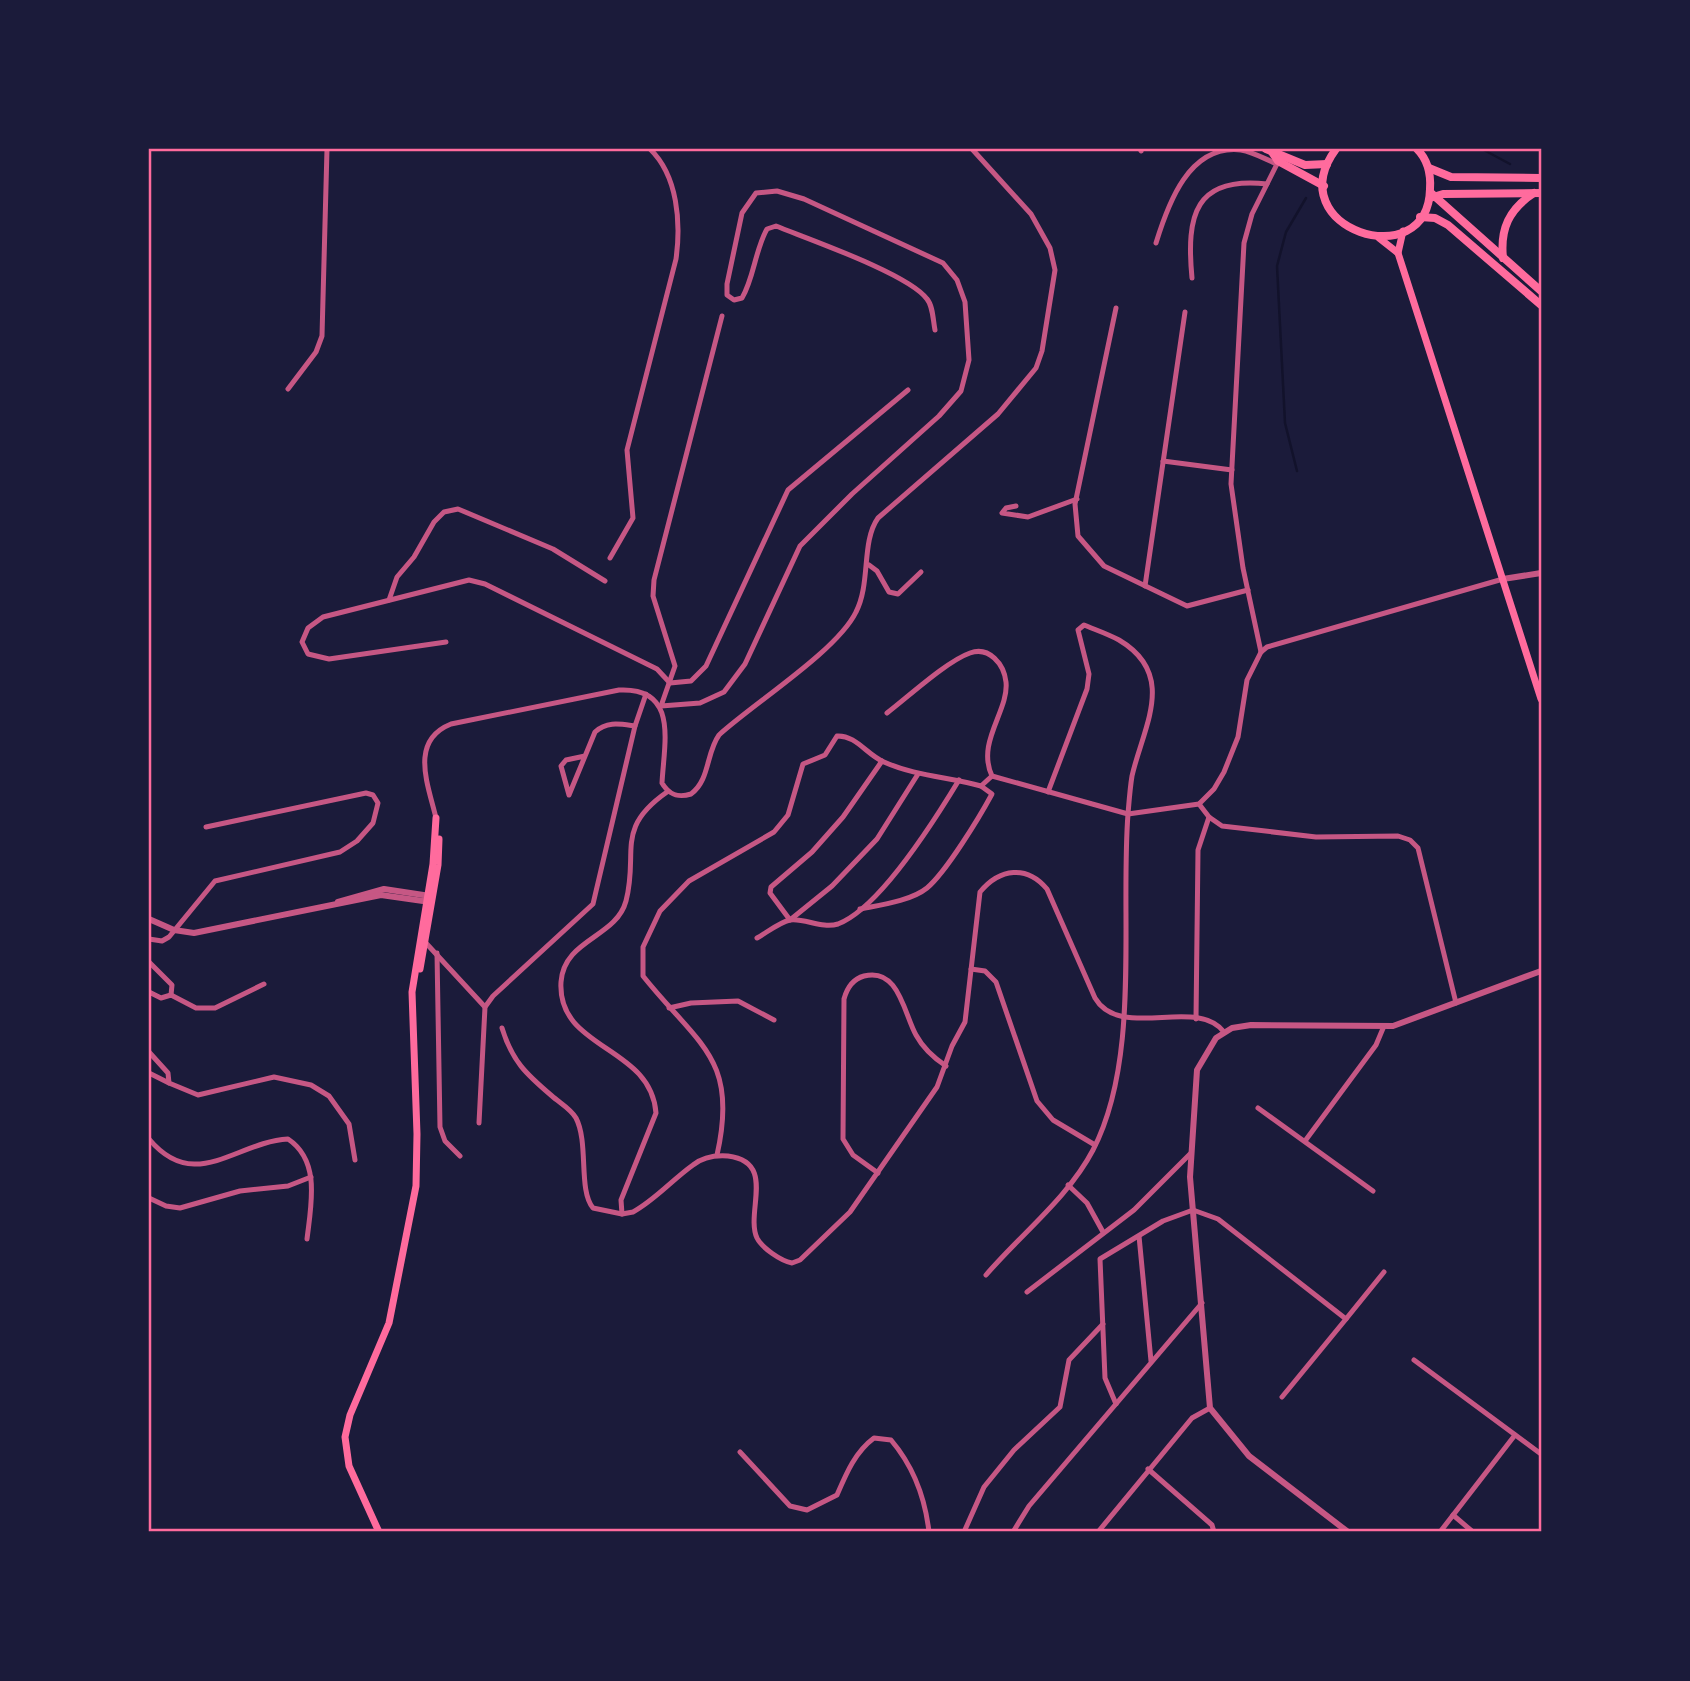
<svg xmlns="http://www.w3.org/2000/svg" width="1690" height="1681" font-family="'Zilla Slab',serif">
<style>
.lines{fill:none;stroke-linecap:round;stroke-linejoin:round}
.stream{stroke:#12122b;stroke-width:2.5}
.minor{stroke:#c65784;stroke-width:5}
.tertiary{stroke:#c65784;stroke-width:6}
.secondary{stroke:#ff6b9d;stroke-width:7}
.primary{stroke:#ff6b9d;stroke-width:8}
.trunk{stroke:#ff6b9d;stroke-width:8}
.neatline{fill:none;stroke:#ff6b9d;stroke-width:2.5}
</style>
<rect width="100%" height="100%" fill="#1b1b3a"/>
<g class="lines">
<g class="stream">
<polyline points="1482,149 1510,164"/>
<polyline points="1297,471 1285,423 1277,266 1286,232 1306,198"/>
</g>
<g class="minor">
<polyline points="1140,149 1141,151"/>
<path d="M 1156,243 C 1168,204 1189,144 1241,150 C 1253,152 1265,159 1277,164"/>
<path d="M 1192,278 C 1186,215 1195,176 1267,184"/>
<polyline points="1116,308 1075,504 1078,536 1104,566 1187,606 1248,590"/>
<path d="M 722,316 L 654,580 L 653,596 L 675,666 L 661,706 L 700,703 L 724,692 L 745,664 L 800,546 L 852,494 L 939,416 L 961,391 L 969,360 L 965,302 L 957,280 L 943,263 L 804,199 L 777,191 L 756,193 L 742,213 L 727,284 L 727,295 L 734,300 L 742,298 C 754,278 755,250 767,229 L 776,226 C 808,239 909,274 927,299 C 933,306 933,320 935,330"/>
<polyline points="288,389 316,352 322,336 327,149"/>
<polyline points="1163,461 1232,470"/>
<polyline points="1016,506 1006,508 1002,513 1028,517 1077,499"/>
<path d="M 610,558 L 633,518 L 627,450 L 676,259 C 681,223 678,176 650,149"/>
<polyline points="869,565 877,571 889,592 898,594 921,572"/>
<polyline points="1145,586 1185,312"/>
<polyline points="389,600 397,577 414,557 434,522 444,512 458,509 553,549 605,581"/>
<polyline points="446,642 329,659 308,654 302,642 308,628 323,617 469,580 485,584 657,669 670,683 691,681 706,666 788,490 908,390"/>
<polyline points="1261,652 1243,568 1231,484 1244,243 1252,214 1279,160"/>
<path d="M 887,713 C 908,697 947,661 970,653 C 989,646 1004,664 1006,682 C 1009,711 976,742 992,776 L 1128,814 L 1199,804 L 1214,789 L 1224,772 L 1238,737 L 1247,680 L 1261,652 L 1267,647 L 1503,579"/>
<path d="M 585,756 L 566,760 L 561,766 L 569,795 L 595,732 C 607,721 620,724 635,726"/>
<polyline points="882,761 843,817 812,852 771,887 770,893 790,920 832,886 877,839 918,774"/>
<polyline points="1199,804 1209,817 1222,826 1316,837 1398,836 1410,840 1418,848 1456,1003"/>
<path d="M 436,818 C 428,784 409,741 451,724 L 619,690 C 679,687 664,743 662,783 C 669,795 678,798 691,794 C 710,780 706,753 719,735 C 754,703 837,651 856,612 C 871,583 861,542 878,518 L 998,414 L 1036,368 L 1042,351 L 1055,270 L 1050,248 L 1031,214 L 972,149"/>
<path d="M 860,909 C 880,905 911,901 927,888 C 946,872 979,818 992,794 L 981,786"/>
<path d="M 757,938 C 766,933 780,922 790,920 C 805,918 822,929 838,924 C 880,908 936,818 959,780"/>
<polyline points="149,939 162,941 169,937 215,881 340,852 357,841 373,823 378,803 373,795 366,793 206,827"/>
<polyline points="425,942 485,1007"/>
<polyline points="437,953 440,1127 445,1141 460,1156"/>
<polyline points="149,962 172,985 171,995"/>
<polyline points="971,969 985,971 996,982 1037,1101 1053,1120 1095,1145"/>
<polyline points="149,992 161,998 171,995 196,1008 215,1008 264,984"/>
<polyline points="669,1008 691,1003 738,1001 774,1020"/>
<polyline points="1196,1019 1198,850 1209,817"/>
<path d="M 502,1028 C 512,1061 526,1074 552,1096 C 560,1103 571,1109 576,1118 C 589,1143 578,1190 593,1208 L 622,1214 L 633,1212 C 655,1200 672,1180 693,1165 C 703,1157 715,1155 728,1156 C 777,1162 745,1212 757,1238 C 762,1248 781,1261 792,1263 L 800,1260 L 850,1212 L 937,1087 L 952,1046 L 965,1022 L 980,892 C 1000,868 1027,865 1047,889 L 1095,998 C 1120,1041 1197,996 1224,1032"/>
<polyline points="149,1052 168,1073 169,1083 198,1095 274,1077 311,1085 329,1096 349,1124 355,1160"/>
<polyline points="149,1073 169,1083"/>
<polyline points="1258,1108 1373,1191"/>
<polyline points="479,1123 485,1007 493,996 593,904 635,726 646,694"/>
<path d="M 149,1139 C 195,1194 236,1142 288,1139 C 321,1161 311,1205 307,1239"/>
<polyline points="1305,1141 1376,1045 1384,1026"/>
<path d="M 717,1155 C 739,1058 698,1045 643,976 L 643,947 L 660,911 L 689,881 L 774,832 L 788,815 L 803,764 L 825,755 L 837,736 C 856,735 867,755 884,762 C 915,776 949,777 981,786 L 992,776"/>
<path d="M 878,1173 L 853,1155 L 843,1139 L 844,999 C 847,988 853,979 864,976 C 899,967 904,1014 916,1035 C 923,1048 934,1058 946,1066"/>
<polyline points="1068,1185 1087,1203 1103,1232"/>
<polyline points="149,1198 166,1206 180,1208 240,1191 288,1186 311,1177"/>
<path d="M 622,1214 L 621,1200 L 656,1113 C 651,1045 557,1050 561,982 C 564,939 616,938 626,901 C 639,852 614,829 667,792"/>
<polyline points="1139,1236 1151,1361"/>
<path d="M 986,1275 C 1020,1235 1068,1198 1093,1150 C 1141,1058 1120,916 1128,814 C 1129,802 1130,788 1132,776 C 1143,727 1178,675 1119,640 C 1108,634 1096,630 1084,625 L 1078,630 L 1089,674 L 1087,689 L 1048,792"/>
<polyline points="1027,1292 1134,1210 1191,1153"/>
<polyline points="1346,1319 1384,1272"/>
<polyline points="1414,1360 1541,1454"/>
<polyline points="1116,1404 1105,1378 1100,1259 1163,1221 1193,1210 1218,1219 1346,1319 1282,1397"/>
<path d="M 740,1452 L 790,1506 L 807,1510 L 837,1495 C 846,1474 855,1452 874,1438 L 891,1440 C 914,1467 925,1497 929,1532"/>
<polyline points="1148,1469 1212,1525 1214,1532"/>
<polyline points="1453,1515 1473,1532"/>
<polyline points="964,1532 984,1487 1014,1450 1060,1407 1069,1360 1103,1324"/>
<polyline points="1013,1532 1029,1506 1202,1303"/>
<polyline points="1098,1532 1192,1418 1210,1408"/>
<polyline points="1440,1532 1515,1435"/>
</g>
<g class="tertiary">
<polyline points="1503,579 1541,573"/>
<polyline points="338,902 384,889 430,896"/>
<polyline points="149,919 174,930 194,933 381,895 430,902"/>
<polyline points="1348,1532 1249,1456 1210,1408 1190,1177 1197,1070 1216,1038 1232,1028 1251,1025 1393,1026 1541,971"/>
</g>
<g class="secondary">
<polyline points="1379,238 1398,253 1541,699"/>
<polyline points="1398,253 1403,231"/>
<polyline points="420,969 438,865 439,839"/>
<polyline points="379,1532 349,1466 345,1437 350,1415 389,1323 416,1186 417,1134 412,992 433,864 436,818"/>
</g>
<g class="primary">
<polyline points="1266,149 1305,165 1327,164"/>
<path d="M 1336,149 C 1277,229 1428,277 1430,189 C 1431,174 1428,160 1417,149"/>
<polyline points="1272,152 1278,161 1324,186"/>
<polyline points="1431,193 1541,291"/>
<polyline points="1420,217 1435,218 1448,225 1541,305"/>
</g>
<g class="trunk">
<polyline points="1429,168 1451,177 1541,178"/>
<polyline points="1430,198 1443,194 1541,193"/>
<path d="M 1503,258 C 1500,229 1509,209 1534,193"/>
</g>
</g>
<rect width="1690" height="1681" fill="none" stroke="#1b1b3a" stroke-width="301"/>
<rect x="150" y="150" width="1390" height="1380" class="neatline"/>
</svg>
